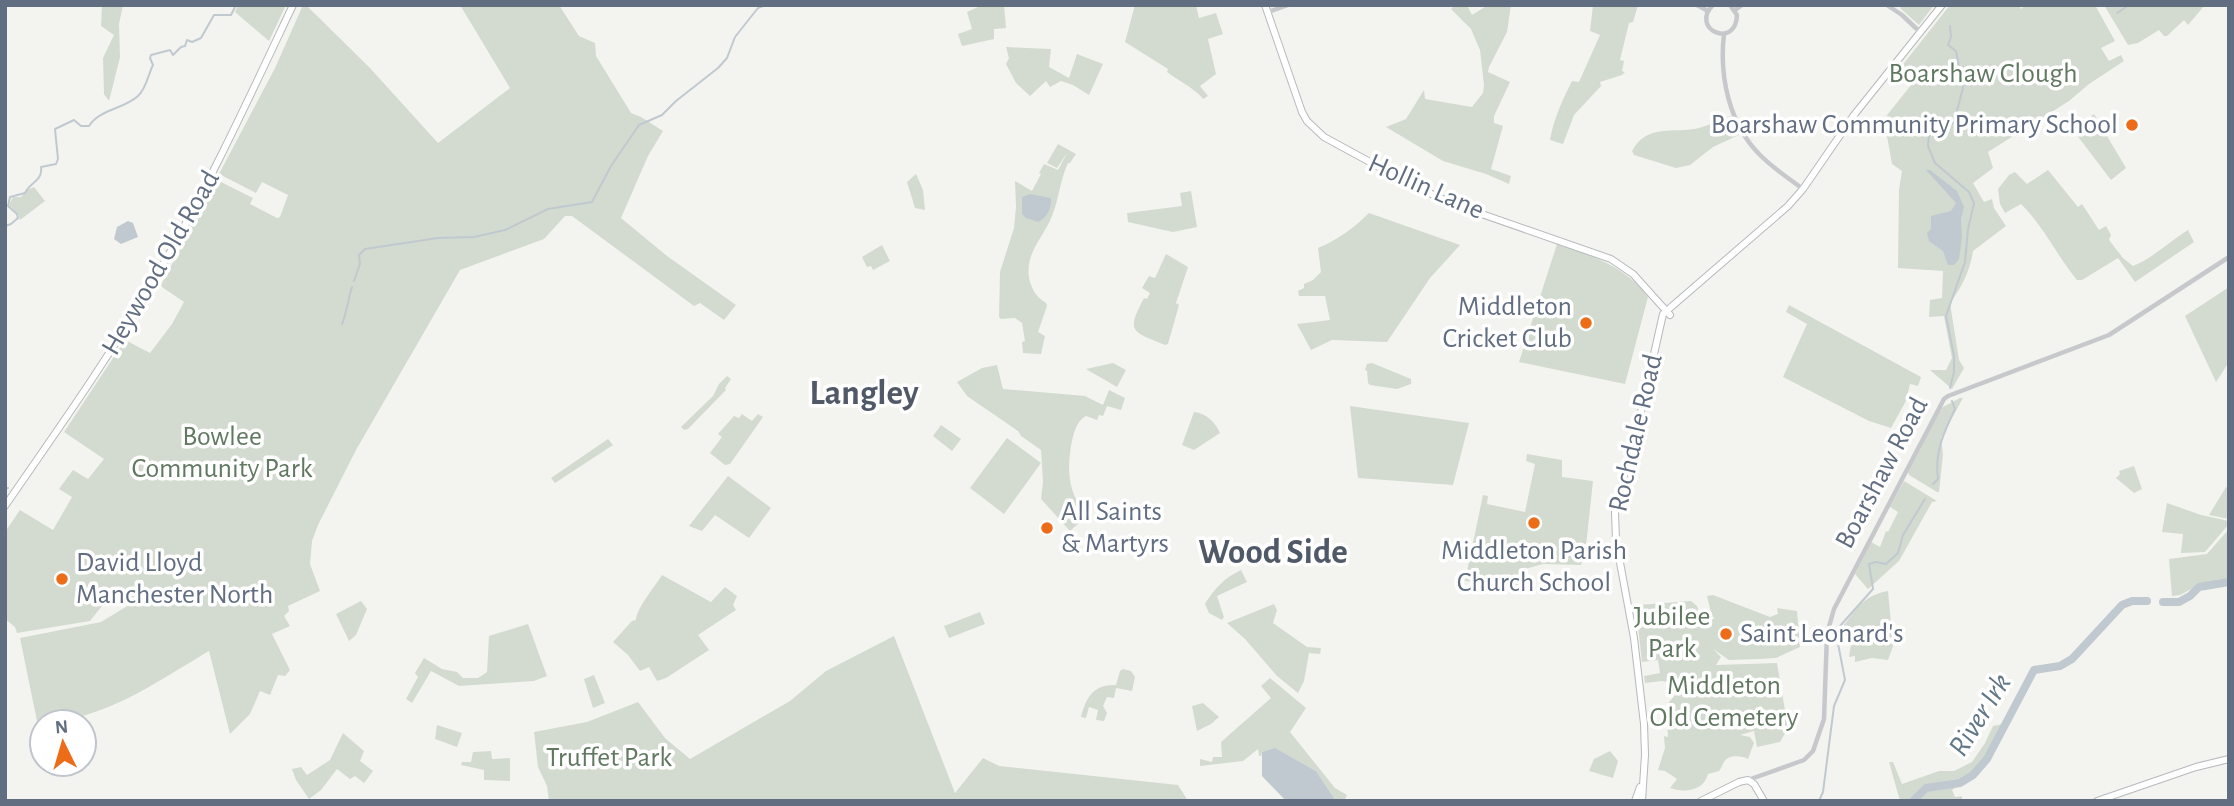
<svg xmlns="http://www.w3.org/2000/svg" width="2234" height="806" font-family="'Alegreya Sans',sans-serif">
<style>
.green{fill:#d3dbd0}
.water{fill:#c1c9d0}
.lines{fill:none;stroke-linecap:round;stroke-linejoin:round}
.stream{stroke:#c1c9d0;stroke-width:2}
.river{stroke:#c1c9d0;stroke-width:8}
.major-casing{stroke:#b6b9bd;stroke-width:8}
.minor{stroke:#c6c8cc;stroke-width:4.5}
.major{stroke:#fff;stroke-width:6}
.poi-dot{fill:#ec6c17;stroke:#fff;stroke-width:2.5}
.labels{text-anchor:middle;dominant-baseline:central;stroke-width:7;stroke-linejoin:round;paint-order:stroke}
.park-label{font-size:28px;fill:#617960;stroke:#fff}
.poi-label{font-size:28px;fill:#616e82;stroke:#fff;text-anchor:start}
.street-label{font-size:28px;fill:#616e82;stroke:#fff}
.water-label{font-size:30px;font-style:italic;fill:#627787;stroke:#fff}
.district-label{font-size:35px;font-weight:bold;fill:#505967;stroke:#fff}
</style>
<rect width="100%" height="100%" fill="#f3f4ef"/>
<g class="green">
<polygon points="102,5 123,5 119,24 120,57 109,101 104,94 103,58 114,35 101,26"/>
<polygon points="238,5 286,5 269,41 235,12"/>
<path d="M 303,5 L 306,5 L 370,68 L 438,143 L 510,88 L 460,5 L 559,5 L 579,36 L 595,43 L 596,56 L 631,113 L 641,117 L 663,131 L 648,156 L 621,218 L 667,256 L 736,305 L 724,320 L 700,303 L 694,306 L 572,216 L 565,216 L 544,239 L 460,270 L 356,450 L 318,525 L 312,541 L 310,564 L 320,591 L 288,606 L 289,611 L 284,616 L 290,626 L 272,634 L 290,670 L 285,676 L 278,675 L 270,695 L 260,691 L 250,714 L 230,734 L 209,651 C 160,680 101,722 42,722 L 42,725 L 38,726 L 20,638 L 101,622 L 134,602 L 106,601 L 90,621 L 17,633 L 15,627 L 5,619 L 5,532 L 20,510 L 53,530 L 72,497 L 59,489 L 73,470 L 88,479 L 104,459 L 64,432 L 125,340 L 150,353 L 172,324 L 184,302 L 162,287 L 161,285 L 215,182 L 221,182 L 253,198 L 250,204 L 277,218 L 280,217 L 288,195 L 262,182 L 256,193 L 219,174 L 275,68 Z"/>
<polygon points="978,5 1004,5 1006,28 994,29 994,39 962,46 958,34 972,29 967,12 978,7"/>
<path d="M 1135,5 L 1196,5 L 1199,18 L 1216,13 L 1223,34 L 1208,39 L 1216,74 L 1200,86 L 1208,96 L 1203,99 C 1197,90 1176,79 1167,72 L 1168,69 L 1125,42 Z"/>
<polygon points="1455,5 1467,5 1472,15 1488,5 1511,5 1507,32 1489,67 1488,72 1510,82 1494,116 1494,123 1503,126 1491,169 1511,176 1509,184 1486,174 1443,161 1386,127 1406,119 1424,90 1425,99 1472,107 1483,93 1484,85 1480,50 1471,29 1451,9"/>
<path d="M 1593,5 L 1638,5 L 1633,22 L 1629,23 L 1620,60 L 1624,61 L 1622,71 L 1625,72 L 1622,75 L 1600,82 L 1601,86 L 1574,115 L 1563,144 L 1550,140 C 1554,118 1562,101 1572,81 L 1579,82 L 1600,35 L 1590,31 Z"/>
<polygon points="1903,5 1934,5 1919,25 1900,8"/>
<path d="M 1950,5 L 2019,5 L 2021,9 L 2026,5 L 2095,5 L 2115,41 L 2101,48 L 2109,61 L 2121,55 L 2124,61 L 2089,84 L 2069,101 L 1988,152 L 1993,168 L 1973,183 L 1984,202 L 1992,199 L 1994,208 L 2006,226 L 1973,251 C 1970,271 1962,287 1950,303 L 1959,360 L 1964,368 L 1952,389 L 1930,370 L 1946,370 L 1952,358 L 1944,316 L 1929,317 L 1930,300 L 1942,298 L 1943,271 L 1898,268 L 1899,190 L 1902,171 L 1892,164 L 1884,119 L 1911,85 L 1897,72 Z"/>
<polygon points="2104,5 2205,5 2188,25 2184,20 2167,36 2164,36 2159,30 2138,43 2128,45"/>
<polygon points="1006,47 1051,49 1049,67 1069,78 1077,54 1103,64 1089,95 1073,85 1061,81 1050,87 1046,81 1030,96 1016,83 1006,64 1009,58"/>
<polygon points="2094,114 2126,168 2111,180 2073,130"/>
<path d="M 1731,116 L 1743,133 L 1713,147 L 1690,165 L 1676,168 L 1634,155 L 1632,151 C 1647,123 1673,134 1699,128 C 1709,125 1720,120 1731,116 Z"/>
<path d="M 1058,144 L 1076,154 L 1070,163 L 1068,163 C 1060,180 1059,199 1052,216 C 1043,239 1023,254 1030,282 C 1033,292 1038,298 1046,303 L 1047,306 L 1038,332 L 1045,336 L 1041,354 L 1023,353 L 1022,342 L 1025,341 L 1022,323 L 1015,318 L 1001,319 L 999,317 L 1000,272 L 1014,228 L 1016,207 L 1015,181 L 1032,191 L 1041,174 L 1039,173 L 1044,164 L 1058,170 L 1067,153 L 1057,168 L 1047,163 Z"/>
<path d="M 2048,170 L 2078,207 L 2082,204 L 2099,230 L 2106,226 L 2111,235 L 2109,240 L 2123,258 L 2133,266 C 2153,258 2170,241 2188,230 L 2194,242 L 2135,282 L 2118,258 L 2082,280 L 2077,280 C 2057,256 2043,225 2021,204 L 2005,213 L 2000,204 L 1998,189 L 2009,175 L 2015,172 L 2027,184 Z"/>
<polygon points="916,174 923,190 925,210 915,208 907,182"/>
<polygon points="34,187 45,201 20,220 18,214 9,205 13,197 21,197 27,190"/>
<polygon points="1191,191 1197,227 1173,232 1128,222 1127,213 1182,206 1180,193"/>
<path d="M 1369,213 L 1460,245 L 1430,278 L 1387,342 L 1332,340 L 1311,350 L 1297,324 L 1330,320 L 1325,296 L 1299,296 L 1298,291 L 1304,288 L 1304,284 L 1313,280 L 1321,272 L 1318,248 C 1336,241 1355,227 1369,213 Z"/>
<path d="M 1557,244 C 1593,256 1625,266 1648,297 L 1625,384 L 1519,362 Z"/>
<polygon points="882,245 890,261 873,270 871,266 867,267 862,257"/>
<path d="M 1166,254 L 1188,267 L 1176,303 L 1179,305 L 1168,344 L 1165,345 C 1131,331 1126,332 1144,298 L 1147,299 L 1150,293 L 1142,288 L 1149,276 L 1155,278 Z"/>
<polygon points="2229,287 2229,362 2216,382 2185,316"/>
<polygon points="1789,305 1921,377 1918,386 1910,384 1906,401 1891,428 1869,421 1783,377 1807,324 1786,312"/>
<polygon points="1113,363 1126,370 1117,387 1086,369"/>
<polygon points="1372,363 1411,379 1411,384 1397,389 1370,385 1368,383 1367,371 1365,370 1367,364"/>
<path d="M 997,365 L 1003,389 L 1085,396 L 1103,405 L 1109,390 L 1125,398 L 1121,410 L 1107,406 L 1103,416 L 1099,415 L 1097,420 L 1086,416 C 1076,421 1073,435 1071,446 C 1067,471 1068,496 1088,515 L 1070,531 L 1041,499 L 1043,482 L 1041,450 L 1021,436 L 1018,431 L 967,396 L 957,382 L 982,368 Z"/>
<polygon points="727,376 731,379 725,388 726,390 688,429 684,430 681,427 713,396 719,384"/>
<polygon points="1960,398 1963,398 1941,438 1943,454 1939,492 1937,492 1909,475 1908,472 1941,408"/>
<polygon points="1350,406 1469,423 1453,485 1358,478"/>
<path d="M 1194,412 C 1206,413 1215,422 1220,433 L 1194,450 L 1182,445 Z"/>
<polygon points="742,414 752,421 758,414 763,417 730,464 725,465 710,453 722,437 718,434 734,416 739,418"/>
<polygon points="941,425 961,439 952,451 933,436"/>
<polygon points="1007,438 1041,463 1004,514 970,488"/>
<polygon points="608,439 613,445 555,483 551,478"/>
<polygon points="1527,454 1562,460 1562,477 1593,481 1586,546 1581,565 1543,564 1525,569 1522,586 1465,581 1483,495 1488,496 1487,504 1525,512 1535,464 1526,461"/>
<polygon points="2134,466 2142,489 2134,493 2116,478 2120,474 2119,471"/>
<polygon points="728,476 771,508 749,538 715,515 702,531 689,526"/>
<polygon points="1904,481 1937,501 1932,502 1899,561 1868,589 1855,574 1871,542 1880,547 1886,531 1888,532 1898,512 1890,507"/>
<polygon points="2226,487 2229,489 2229,519 2209,515"/>
<polygon points="2167,503 2201,515 2229,521 2229,524 2205,552 2181,553 2183,534 2162,532"/>
<polygon points="2229,529 2229,579 2197,586 2180,595 2172,596 2169,559 2207,554"/>
<path d="M 1241,570 L 1247,582 L 1217,596 L 1224,617 L 1222,620 L 1209,613 L 1205,604 C 1214,589 1224,578 1241,570 Z"/>
<path d="M 662,575 L 711,602 L 725,587 L 737,596 L 733,605 L 736,610 L 698,635 L 709,650 L 666,678 L 657,681 L 649,667 L 640,671 L 628,655 L 613,642 L 632,621 L 636,620 C 637,607 654,588 662,575 Z"/>
<path d="M 1888,591 L 1893,646 L 1888,660 L 1872,658 L 1855,662 L 1855,656 L 1849,657 L 1851,644 L 1839,643 L 1838,632 C 1856,612 1860,596 1888,591 Z"/>
<path d="M 1713,595 L 1770,617 L 1778,614 L 1777,608 L 1797,611 L 1800,647 L 1776,658 L 1760,659 L 1729,660 L 1713,649 L 1721,657 L 1716,665 L 1777,663 L 1788,728 L 1780,742 L 1757,747 L 1754,731 L 1740,735 L 1750,737 L 1754,743 L 1748,759 C 1741,756 1729,754 1724,762 C 1722,765 1721,769 1719,771 L 1708,774 C 1704,791 1684,793 1670,788 L 1677,779 L 1665,771 L 1658,770 L 1665,748 L 1664,736 L 1668,737 L 1666,706 L 1683,685 L 1662,681 L 1645,683 L 1644,676 L 1660,673 L 1658,660 L 1642,662 L 1636,608 L 1638,605 L 1691,601 L 1697,606 L 1702,624 L 1715,618 L 1712,617 L 1707,596 Z"/>
<polygon points="361,601 367,609 356,635 349,641 336,614"/>
<polygon points="1274,604 1277,610 1273,623 1307,647 1321,648 1320,654 1309,653 1304,681 1298,693 1277,676 1245,639 1227,623"/>
<polygon points="980,612 985,624 949,638 944,626"/>
<polygon points="528,624 547,676 534,681 459,686 431,671 412,703 406,699 418,677 415,673 424,658 442,669 457,672 463,678 478,678 487,672 489,636"/>
<polygon points="894,636 955,793 983,758 999,766 1178,785 1188,801 549,801 547,786 538,767 534,732 587,722 638,702 665,738 690,759 790,701 826,671"/>
<path d="M 1123,669 L 1131,671 L 1135,677 L 1132,691 L 1116,688 L 1114,698 L 1107,697 L 1103,706 L 1107,713 L 1104,721 L 1096,720 L 1098,710 L 1089,707 L 1086,718 L 1081,717 C 1086,697 1094,684 1116,685 L 1120,671 Z"/>
<polygon points="594,675 605,703 593,708 584,679"/>
<polygon points="1270,678 1306,708 1290,732 1335,788 1347,795 1344,801 1336,801 1316,771 1276,749 1262,752 1261,756 1259,756 1258,749 1243,761 1200,766 1200,759 1212,762 1213,757 1222,757 1221,742 1271,698 1261,686"/>
<polygon points="1203,703 1219,717 1211,724 1197,731 1192,706"/>
<polygon points="2003,724 1987,763 1975,775 1952,790 1955,797 1962,796 1962,801 1900,801 1889,762 1893,762 1902,784 1939,771 1954,771 1972,762 1985,743 1993,726"/>
<polygon points="437,725 462,733 457,747 435,739"/>
<polygon points="343,733 364,751 360,761 373,771 364,783 355,776 350,779 337,769 321,790 309,799 296,780 292,769 301,767 307,775 330,760"/>
<polygon points="491,751 492,759 510,758 510,781 484,780 484,770 461,765 462,762 471,762 473,752"/>
<polygon points="1610,751 1618,761 1613,778 1589,771 1594,759"/>
</g>
<g class="water">
<polygon points="1926,170 1930,170 1957,191 1964,207 1961,219 1962,237 1959,259 1954,265 1948,265 1943,251 1929,241 1927,233 1931,229 1931,216 1951,211 1956,203"/>
<path d="M 1030,194 L 1051,198 C 1052,208 1047,218 1038,222 L 1026,218 L 1022,214 L 1022,197 Z"/>
<polygon points="128,221 133,223 138,237 121,244 114,239 117,227"/>
<polygon points="1275,748 1316,771 1336,801 1286,801 1262,776 1262,752"/>
</g>
<g class="lines">
<g class="stream">
<polyline points="2117,13 2129,5"/>
<polyline points="1964,85 1970,82 1984,84 1988,80"/>
<path d="M 5,226 L 11,224 L 18,218 L 17,214 L 8,206 L 10,197 L 25,193 C 30,182 43,181 41,167 L 56,164 L 58,159 L 55,129 L 74,120 L 81,126 L 89,126 C 100,109 124,109 138,96 C 146,89 148,75 153,65 L 150,58 L 151,55 L 170,50 L 173,55 L 181,47 L 185,46 L 187,40 L 192,42 L 201,38 L 214,15 L 231,15 L 236,5"/>
<polyline points="354,281 360,264 359,255 365,249 438,238 474,237 505,230 548,209 592,202 611,166 639,125 662,115 676,101 718,68 727,58 735,37 750,18 758,8 766,5"/>
<path d="M 342,324 C 347,312 348,299 352,287"/>
<polyline points="1950,388 1954,372 1954,356 1946,316 1965,262 1968,229 1974,203 1969,192 1935,163 1928,146 1929,135 1949,127 1954,122 1963,88 1956,51 1948,45 1951,37 1950,26"/>
<path d="M 1933,484 L 1938,479 C 1934,453 1944,432 1955,409 L 1952,401"/>
<polyline points="5,489 8,488"/>
<polyline points="1819,801 1823,792 1834,706 1845,680 1836,633 1840,626 1873,589 1869,564 1876,562 1886,564 1898,553 1903,535 1925,499"/>
</g>
<g class="river">
<polyline points="2163,602 2179,602 2190,596 2199,587 2229,582"/>
<polyline points="1913,801 1926,788 1960,783 1973,775 1987,759 2034,670 2060,666 2072,659 2122,605 2132,601 2147,601"/>
</g>
<g class="major-casing">
<g id="major">
<polyline points="1265,5 1302,112 1307,121 1324,137 1412,185 1453,204 1611,259 1633,274 1670,315"/>
<path d="M 5,506 C 56,432 109,358 154,280 C 206,192 249,98 293,5"/>
<polyline points="1635,801 1640,787"/>
<polyline points="1642,801 1645,755 1644,724 1634,638 1616,541 1615,512 1617,502 1641,412 1663,314 1788,206 1803,189 1854,115 1942,5"/>
<polyline points="1701,801 1739,782 1748,780 1754,784 1764,801"/>
<polyline points="2097,801 2196,767 2229,759"/>
</g>
</g>
<g class="minor">
<polyline points="1697,5 1708,11"/>
<path d="M 1713,5 C 1689,29 1736,50 1737,15 L 1730,5"/>
<polyline points="1887,5 1902,15 1920,32"/>
<polyline points="1735,10 1742,5"/>
<polyline points="1268,12 1288,5"/>
<path d="M 1724,34 C 1719,76 1729,124 1760,155 C 1773,168 1788,178 1803,189"/>
<polyline points="1748,780 1804,760 1813,751 1824,719 1827,634 1834,609 1944,399 1948,396 2109,335 2229,257"/>
</g>
<use href="#major" class="major"/>
</g>
<g class="poi-dot">
<circle cx="2132" cy="125" r="7"/>
<circle cx="1586" cy="323" r="7"/>
<circle cx="1534" cy="523" r="7"/>
<circle cx="1047" cy="528" r="7"/>
<circle cx="62" cy="579" r="7"/>
<circle cx="1726" cy="634" r="7"/>
</g>
<g class="labels">
<g class="park-label">
<text x="1983" y="74">Boarshaw Clough</text>
<text x="222" y="437">Bowlee<tspan x="222" dy="32">Community Park</tspan></text>
<text x="1672" y="617">Jubilee<tspan x="1672" dy="32">Park</tspan></text>
<text x="1724" y="686">Middleton<tspan x="1724" dy="32">Old Cemetery</tspan></text>
<text x="609" y="758">Truffet Park</text>
</g>
<g class="poi-label">
<text x="2118" y="125" text-anchor="end">Boarshaw Community Primary School</text>
<text x="1572" y="307" text-anchor="end">Middleton<tspan x="1572" dy="32">Cricket Club</tspan></text>
<text x="1061" y="512">All Saints<tspan x="1061" dy="32">&amp; Martyrs</tspan></text>
<text x="1534" y="551" text-anchor="middle">Middleton Parish<tspan x="1534" dy="32">Church School</tspan></text>
<text x="76" y="563">David Lloyd<tspan x="76" dy="32">Manchester North</tspan></text>
<text x="1740" y="634">Saint Leonard's</text>
</g>
<g class="street-label">
<text transform="translate(1426 187) rotate(24)">Hollin Lane</text>
<text transform="translate(161 263) rotate(-60)">Heywood Old Road</text>
<text transform="translate(1636 433) rotate(-77)">Rochdale Road</text>
<text transform="translate(1882 473) rotate(-62)">Boarshaw Road</text>
</g>
<g class="water-label">
<text transform="translate(1980 715) rotate(-58)">River Irk</text>
</g>
<g class="district-label">
<text x="864" y="393">Langley</text>
<text x="1273" y="552">Wood Side</text>
</g>
</g>
<rect width="2234" height="806" fill="none" stroke="#616e82" stroke-width="14"/>
<g transform="translate(63 743) rotate(355)"><circle r="33" fill="#ffffff" stroke="#c0c5cd" stroke-width="2"/>
<path d="M0-5L12 26L0 18L-12 26Z" fill="#ec6c17"/>
<text y="-10" font-size="19" font-weight="bold" text-anchor="middle" fill="#616e82">N</text>
</g>
</svg>
